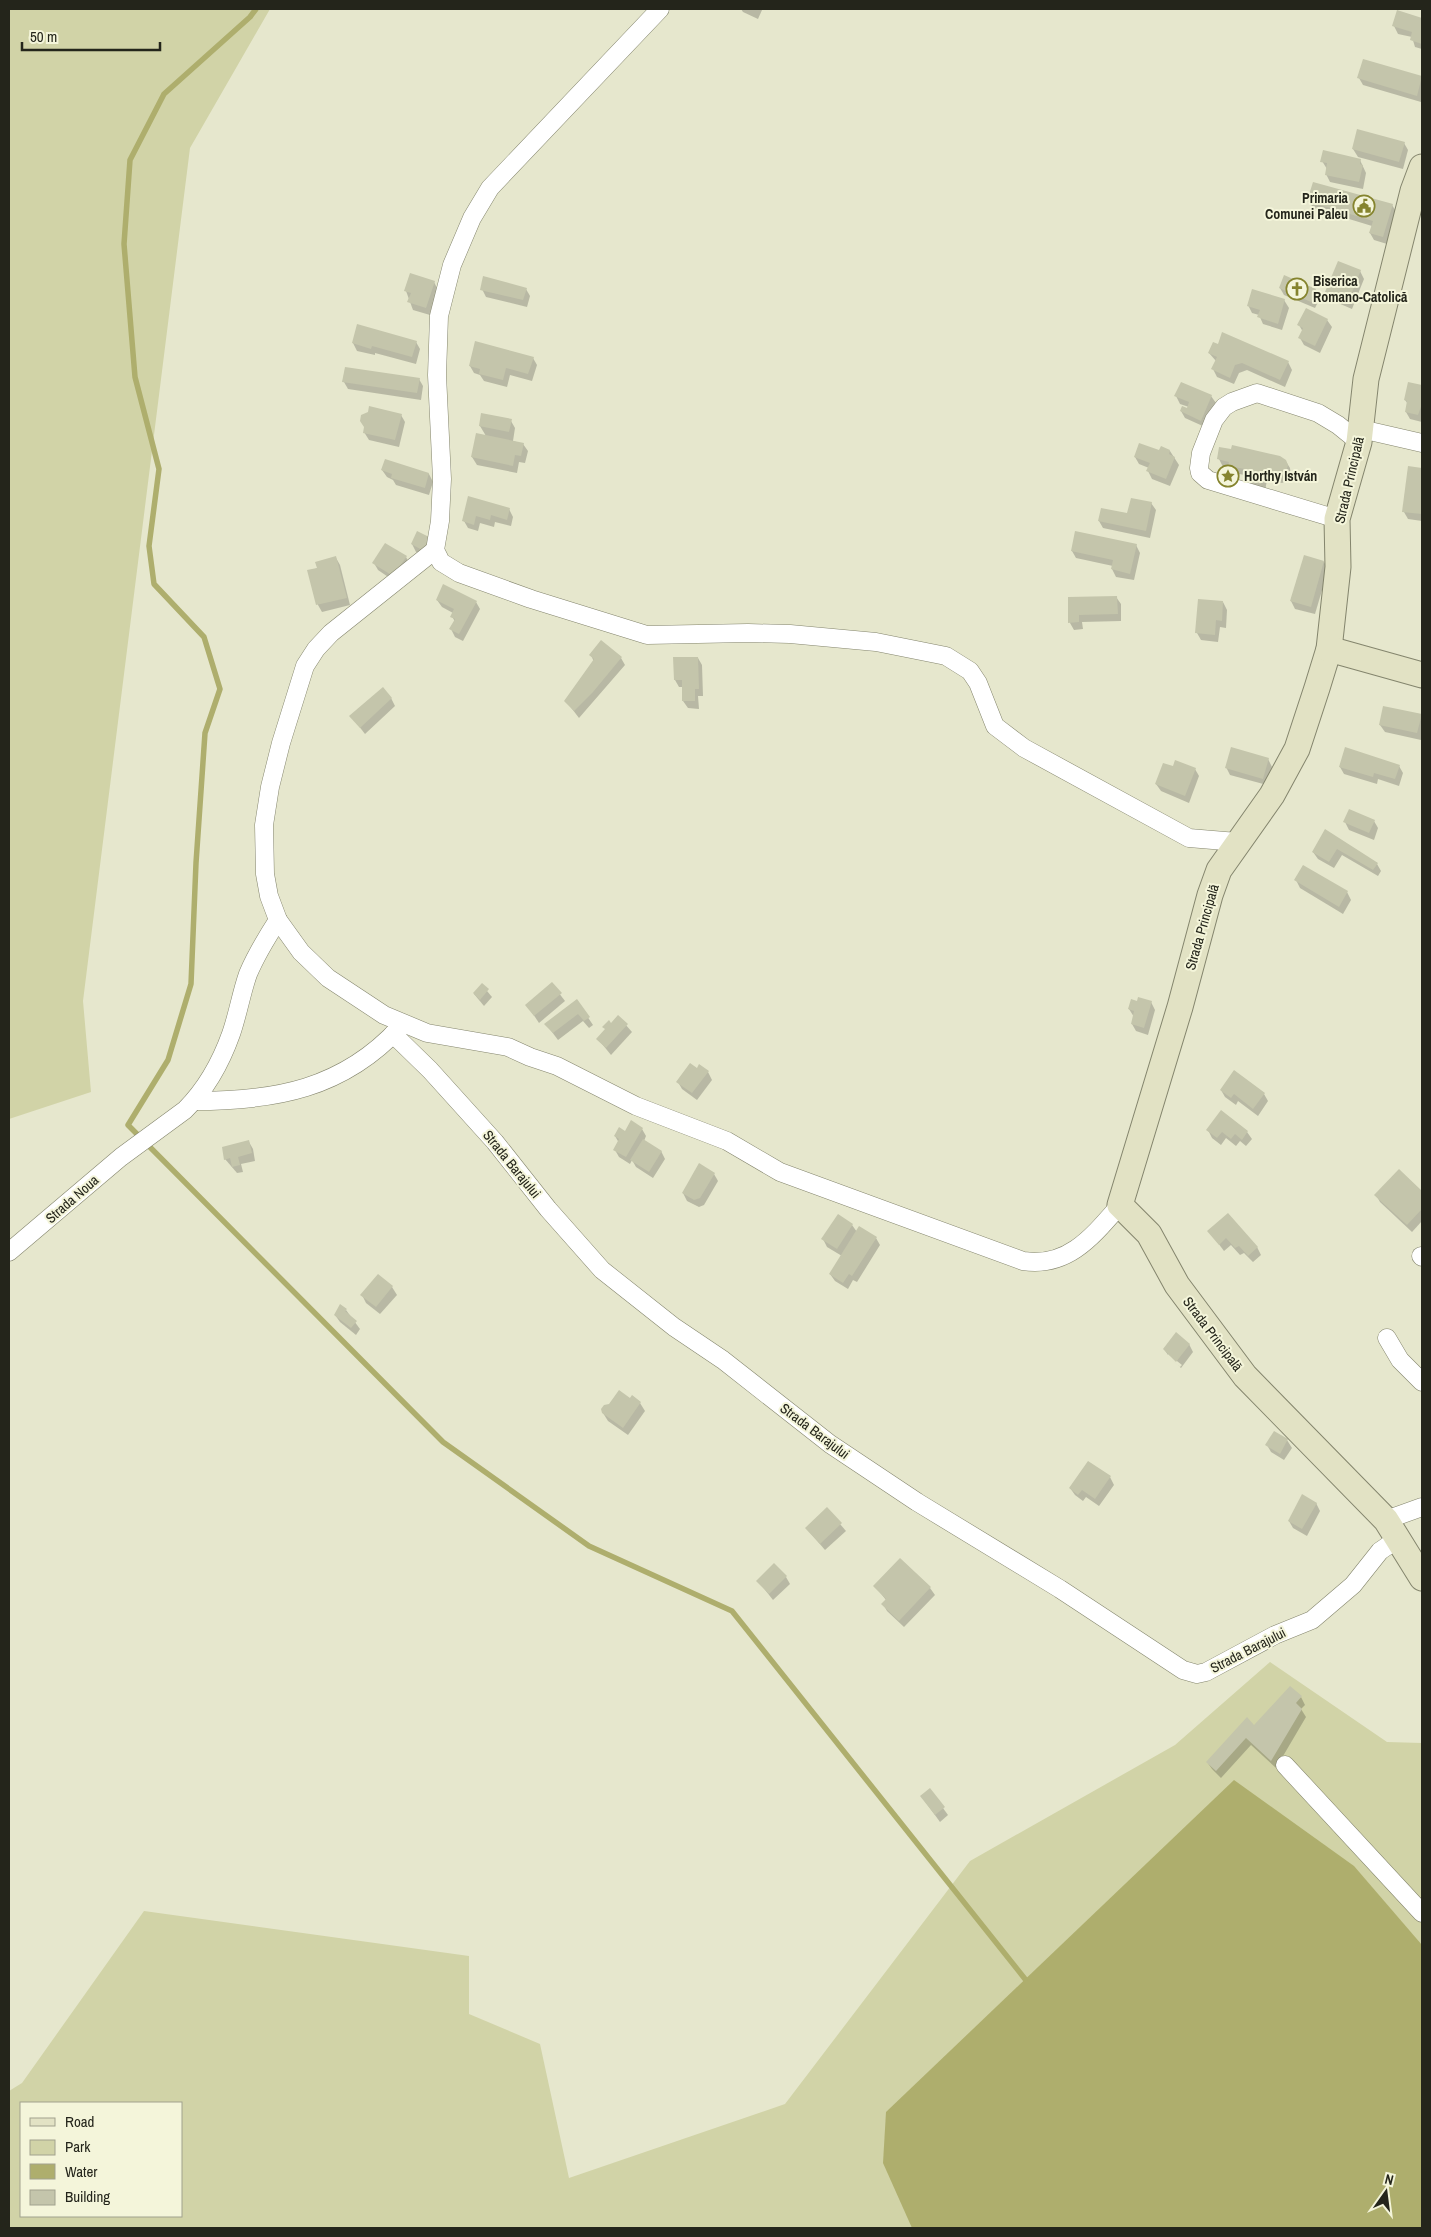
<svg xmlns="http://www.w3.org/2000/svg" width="1431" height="2237" font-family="'Archivo Narrow',sans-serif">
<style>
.green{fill:#d1d3a7;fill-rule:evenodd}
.water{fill:#aeae6d}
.shadow{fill:#0003}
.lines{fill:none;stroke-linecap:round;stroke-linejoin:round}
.stream{stroke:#aeae6d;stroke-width:5.5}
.building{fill:#c4c5ab}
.street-casing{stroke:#84856d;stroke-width:19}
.secondary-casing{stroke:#84856d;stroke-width:27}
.street{stroke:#fff;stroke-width:18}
.secondary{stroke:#e2e2c4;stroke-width:25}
.labels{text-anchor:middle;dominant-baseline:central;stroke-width:4;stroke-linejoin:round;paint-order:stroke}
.poi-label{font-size:14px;font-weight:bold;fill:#24251b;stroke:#f4f5da;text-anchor:start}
.street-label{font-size:14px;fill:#24251b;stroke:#f4f5da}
</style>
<rect width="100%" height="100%" fill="#e6e7cd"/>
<g class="green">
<polygon points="9,9 270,9 190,148 83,1001 91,1092 9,1119"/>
<path d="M 1270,1662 L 1387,1742 L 1422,1743 L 1422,2228 L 9,2228 L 9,2091 L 22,2083 L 144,1911 L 469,1956 L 469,2014 L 540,2044 L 569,2178 L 785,2104 L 970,1861 L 1175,1745 ZM 21,2103 L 181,2103 L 181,2216 L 21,2216 Z"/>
</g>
<polygon class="water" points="1234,1780 1354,1866 1422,1945 1422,2228 912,2228 883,2163 886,2112"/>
<g class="shadow">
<polygon points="741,9 761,9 762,10 758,19 743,12"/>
<polygon points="1398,12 1422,19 1422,49 1415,47 1412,37 1398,34 1394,26"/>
<polygon points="1364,60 1422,78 1421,102 1363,85 1359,78"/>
<polygon points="1404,143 1408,150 1403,169 1358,157 1353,149"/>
<polygon points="1360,160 1366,173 1363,189 1330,182 1326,174 1327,169 1322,161"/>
<polygon points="1309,201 1392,205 1397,213 1387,244 1374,240 1370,233 1372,226 1313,208"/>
<polygon points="1360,271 1364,279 1352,309 1331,300 1327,292"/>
<polygon points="434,282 438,290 430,315 413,310 406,291"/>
<polygon points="1280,288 1315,290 1320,298 1315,308 1284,295"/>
<polygon points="482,289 526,289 530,296 527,307 486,297"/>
<polygon points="1284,300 1289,308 1282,330 1263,324 1259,315 1252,313 1248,305"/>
<polygon points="1327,320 1332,327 1320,353 1304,345 1300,338 1303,332 1299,325"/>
<polygon points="416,342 420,349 416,364 375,353 375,355 357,351 353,343"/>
<polygon points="1209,353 1288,362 1292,370 1285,387 1247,370 1239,373 1234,384 1217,377 1213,369 1216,361"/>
<polygon points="533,358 537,365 532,381 510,375 507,387 484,381 480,375 474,373 470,366"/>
<polygon points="419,379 423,386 421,400 348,389 344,382"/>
<polygon points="1409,384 1422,387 1422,422 1410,419 1406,412 1408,404 1405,400"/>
<polygon points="1176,396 1211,396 1216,403 1205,427 1185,418 1181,411 1187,410 1189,407 1180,404"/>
<polygon points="401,415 405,422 399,447 369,440 364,432"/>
<polygon points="511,421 515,428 513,441 523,444 528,451 525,463 519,462 517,473 477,465 472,457 486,436 480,426"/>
<polygon points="1170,451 1179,465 1170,486 1152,479 1148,471 1149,468 1139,464 1135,457"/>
<polygon points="1219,459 1285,460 1290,468 1291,477 1288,481 1282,483 1267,480 1265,491 1253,488 1249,481 1250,476 1234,473 1231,469 1223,467"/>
<polygon points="1409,468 1422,469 1422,521 1408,519 1404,512"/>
<polygon points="382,470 429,474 433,482 429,495 396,485 393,480 387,477"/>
<polygon points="469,498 509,509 513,517 511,526 495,522 494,527 480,523 478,531 468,528 464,521"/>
<polygon points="1151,503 1156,510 1150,538 1103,528 1099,521 1128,515"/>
<polygon points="412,544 434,546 428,558 416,552"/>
<polygon points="1136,545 1140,553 1134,580 1116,577 1112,569 1113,566 1076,558 1072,551"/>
<polygon points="406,557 410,564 397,583 378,570 374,563"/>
<polygon points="1305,557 1324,562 1328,570 1315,614 1295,609 1291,601"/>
<polygon points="336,558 340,565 350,605 322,612 318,605 309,571 318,568"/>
<polygon points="1116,597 1121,604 1121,621 1082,622 1083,629 1074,630 1070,623 1070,598"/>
<polygon points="437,600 476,602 480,609 463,641 455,637 451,629 455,622 452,616 453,613 442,607"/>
<polygon points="1223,602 1227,610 1226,628 1220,627 1218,642 1201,640 1197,633"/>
<polygon points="591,655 621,658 625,665 579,718 566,701 594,662"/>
<polygon points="674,658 698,658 702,665 703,696 698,696 699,709 688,708 683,701 683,687 679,687 675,680"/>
<polygon points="391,698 395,706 365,734 351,716"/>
<polygon points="1421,715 1421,740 1385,732 1380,725"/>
<polygon points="1268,759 1272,767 1267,785 1230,775 1226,767"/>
<polygon points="1399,766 1403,773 1399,786 1378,779 1377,784 1344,774 1340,767"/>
<polygon points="1195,769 1199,776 1189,803 1161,791 1156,784"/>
<polygon points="1374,821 1378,828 1374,840 1349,830 1345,822"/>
<polygon points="1326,831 1377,864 1381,871 1378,876 1342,855 1334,868 1318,859 1313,852"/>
<polygon points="1296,880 1347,892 1351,900 1343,914 1300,888"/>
<polygon points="552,984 565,1001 539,1023 527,1005"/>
<polygon points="482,985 492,997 484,1006 474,994"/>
<polygon points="577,1001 593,1025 589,1028 583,1021 558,1040 546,1024"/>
<polygon points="1151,1002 1155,1010 1148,1035 1136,1031 1132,1024 1134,1017 1129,1009"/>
<polygon points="618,1016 632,1032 611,1055 598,1039"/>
<polygon points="697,1070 708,1072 712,1080 697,1100 682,1089 678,1082"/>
<polygon points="1221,1090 1264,1094 1268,1101 1258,1116 1238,1101 1236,1105 1225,1097"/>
<polygon points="642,1129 646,1136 644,1141 661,1151 665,1159 653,1178 636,1167 632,1160 630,1164 619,1157 615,1150 619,1143 615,1136"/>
<polygon points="1208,1130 1247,1132 1252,1139 1246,1146 1240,1141 1236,1146 1226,1138 1221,1145 1212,1138"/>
<polygon points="249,1142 253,1149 255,1161 241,1164 243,1172 237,1173 225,1159"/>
<polygon points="1399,1170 1422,1193 1422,1221 1412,1232 1380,1202 1376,1195"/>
<polygon points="714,1174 718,1181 704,1205 699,1207 687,1201 683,1193"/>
<polygon points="852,1225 857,1232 876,1238 880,1245 857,1282 853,1280 848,1289 835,1281 830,1274 842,1256 827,1247 823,1239"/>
<polygon points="1209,1231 1257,1247 1261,1255 1253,1262 1244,1253 1240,1255 1231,1245 1224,1251"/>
<polygon points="378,1275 392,1287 397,1295 380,1314 366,1303 362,1295"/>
<polygon points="346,1310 360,1329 356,1335 340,1322 335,1315"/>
<polygon points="1189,1344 1193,1352 1181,1368 1170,1358 1180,1367 1182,1365 1168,1354 1168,1355 1164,1349"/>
<polygon points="632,1397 640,1403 645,1411 628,1435 608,1421 603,1413"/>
<polygon points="1287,1440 1292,1448 1284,1460 1271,1452 1267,1445"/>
<polygon points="1110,1477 1114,1485 1099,1506 1086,1497 1083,1501 1075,1495 1070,1488"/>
<polygon points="1316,1503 1320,1511 1307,1536 1293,1528 1289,1521"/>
<polygon points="827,1509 846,1531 825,1550 806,1528"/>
<polygon points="786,1577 790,1584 773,1600 758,1581"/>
<polygon points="875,1586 930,1588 935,1595 904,1627 887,1611 883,1604 886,1600"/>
<polygon points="1301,1697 1305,1705 1301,1709 1306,1717 1276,1768 1251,1745 1221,1778 1212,1769 1207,1762 1254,1726"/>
<polygon points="930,1790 948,1815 940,1822 921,1796"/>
</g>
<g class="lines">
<polyline class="stream" points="256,9 250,17 164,94 130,160 124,244 135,377 159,469 149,546 154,584 204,637 220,689 205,733 196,863 191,984 168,1060 128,1125 443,1442 589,1546 732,1611 1025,1979"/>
</g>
<g class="building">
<polygon points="1397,10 1422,18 1422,44 1410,40 1412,32 1392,26"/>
<polygon points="1363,59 1422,76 1417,96 1357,78"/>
<polygon points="1357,129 1405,142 1399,162 1352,149"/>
<polygon points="1323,150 1361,159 1360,164 1363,165 1359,182 1325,175 1327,163 1320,162"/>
<polygon points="1313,182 1393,204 1383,237 1369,233 1373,221 1307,201"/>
<polygon points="1338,261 1361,270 1348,302 1325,292"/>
<polygon points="410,273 435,281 426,308 407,302 411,293 404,291"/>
<polygon points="1284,275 1316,289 1311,302 1279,288"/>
<polygon points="483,276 527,288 523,300 480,290"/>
<polygon points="1252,289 1285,299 1278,324 1257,317 1260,310 1247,306"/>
<polygon points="1306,308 1328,319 1315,346 1298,338 1303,328 1297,325"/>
<polygon points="357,324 417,341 412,357 372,346 371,349 352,343"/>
<polygon points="1222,332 1289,361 1280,380 1242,363 1235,365 1230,378 1211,369 1217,357 1208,353 1213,342 1218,344"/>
<polygon points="475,341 534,357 528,374 506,368 503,380 479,374 480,369 469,366"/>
<polygon points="345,367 420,378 417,393 342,382"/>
<polygon points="1181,382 1212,395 1201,421 1180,411 1182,406 1187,408 1189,402 1174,396"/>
<polygon points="1408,382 1422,385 1422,404 1418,415 1405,412 1407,401 1404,400"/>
<polygon points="369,406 402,414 395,440 363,433 364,427 360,421 361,415 368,412"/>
<polygon points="481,413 512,419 509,432 479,426"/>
<polygon points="476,433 524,443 521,456 515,455 513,466 471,457"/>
<polygon points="1139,443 1159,450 1161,446 1170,450 1169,454 1175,457 1166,479 1146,471 1150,463 1134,457"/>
<polygon points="1232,445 1280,456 1286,460 1288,465 1286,472 1278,476 1263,473 1261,484 1247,481 1250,470 1228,466 1229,462 1217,459 1219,447 1231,449"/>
<polygon points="385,459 429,473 425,488 391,478 392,474 381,470"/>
<polygon points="1408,466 1422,468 1422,514 1402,512"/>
<polygon points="468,496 510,508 507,520 491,515 490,520 476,516 474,525 462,521"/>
<polygon points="1131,498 1152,502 1146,531 1098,521 1101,508 1127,513"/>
<polygon points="417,531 431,538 424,551 411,544"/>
<polygon points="1075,531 1137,544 1130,574 1111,569 1113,560 1071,551"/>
<polygon points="385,543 407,556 393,576 372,563"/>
<polygon points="1304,555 1324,561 1311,607 1290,601"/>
<polygon points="336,556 347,598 316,605 307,570 317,568 315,562"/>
<polygon points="443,584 477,601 459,634 449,629 455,619 450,617 454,609 436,600"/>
<polygon points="1117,596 1118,614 1079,615 1079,622 1068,623 1068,597"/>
<polygon points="1198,599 1223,601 1222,621 1216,620 1215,635 1195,633"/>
<polygon points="601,640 622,657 593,692 574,711 564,701 594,659 589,655"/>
<polygon points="673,657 698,657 699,689 695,689 695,701 682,701 682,680 674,680"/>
<polygon points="383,687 392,698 360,728 349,716"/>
<polygon points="1383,706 1422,714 1417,733 1379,725"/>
<polygon points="1231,747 1269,758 1263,779 1225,768"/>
<polygon points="1345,747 1400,765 1395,779 1374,773 1373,777 1339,767"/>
<polygon points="1175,760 1196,768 1185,796 1155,784 1163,763 1173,766"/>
<polygon points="1349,809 1375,820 1369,833 1343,822"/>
<polygon points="1325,829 1378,863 1373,870 1337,849 1329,862 1312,852"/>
<polygon points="1303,865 1348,891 1339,907 1294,880"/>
<polygon points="552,982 562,993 534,1016 525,1005"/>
<polygon points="482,983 489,989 480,1000 473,993"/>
<polygon points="1138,997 1152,1001 1144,1028 1131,1024 1134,1011 1128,1009 1131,999 1137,1001"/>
<polygon points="577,999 590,1017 584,1021 578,1014 553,1033 544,1024"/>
<polygon points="618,1015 628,1024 606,1048 596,1039 605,1029 602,1027 609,1020 611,1023"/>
<polygon points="690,1063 697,1068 699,1064 709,1071 692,1093 676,1082"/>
<polygon points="1234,1070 1265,1093 1253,1109 1234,1094 1231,1098 1220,1090"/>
<polygon points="1221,1110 1248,1131 1242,1140 1235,1134 1231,1139 1222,1132 1217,1138 1206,1130"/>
<polygon points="631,1120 643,1128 626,1157 613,1150 619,1139 614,1136 619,1127 625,1131"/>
<polygon points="643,1139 662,1151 649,1172 630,1160"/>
<polygon points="249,1140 252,1153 238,1157 240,1165 232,1167 230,1158 224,1160 222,1147"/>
<polygon points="699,1163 715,1173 700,1198 694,1200 682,1193"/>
<polygon points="1399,1169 1422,1191 1422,1209 1407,1225 1374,1195"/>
<polygon points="1228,1213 1258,1247 1248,1256 1239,1246 1235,1248 1226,1238 1219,1245 1207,1231"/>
<polygon points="838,1214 853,1224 837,1249 821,1239"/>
<polygon points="859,1226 877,1237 852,1276 849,1274 843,1283 829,1274"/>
<polygon points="378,1274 393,1286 376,1307 360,1295"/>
<polygon points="340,1304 347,1309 345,1311 357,1321 351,1328 334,1315"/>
<polygon points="1176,1332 1190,1344 1176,1362 1163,1349"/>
<polygon points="619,1390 630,1398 632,1395 641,1402 623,1428 602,1413 601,1409 604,1405 609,1404"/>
<polygon points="1274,1431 1288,1439 1280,1454 1265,1445"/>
<polygon points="1088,1461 1111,1476 1095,1499 1082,1490 1078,1495 1069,1488"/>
<polygon points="1302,1494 1317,1503 1302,1529 1288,1521"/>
<polygon points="827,1507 842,1523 820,1544 805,1528"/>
<polygon points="900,1558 931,1587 899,1621 881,1604 886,1599 873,1586"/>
<polygon points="774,1563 787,1576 769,1594 756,1581"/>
<polygon points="1290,1686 1302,1696 1296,1703 1302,1709 1271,1761 1246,1738 1216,1771 1206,1762 1247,1717 1254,1725"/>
<polygon points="930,1788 945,1807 935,1815 920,1796"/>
</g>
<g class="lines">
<g class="street-casing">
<g id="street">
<polyline points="660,9 490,188 472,218 452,265 439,316 437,375 442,479 440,521 435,550 441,562 459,573 531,599 647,635 748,633 790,634 876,642 946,656 970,671 978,683 995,726 1024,748 1189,838 1237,842"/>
<polyline points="1361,429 1422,443"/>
<polyline points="1337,519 1208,480 1200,473 1199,468 1201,453 1214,420 1224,407 1232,402 1257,393 1318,413 1338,425 1359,442"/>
<path d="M 435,550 L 331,633 L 316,649 L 305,666 L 281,743 L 270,787 L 264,825 L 265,874 L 269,896 L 278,920 L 301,952 L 328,978 L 384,1015 L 427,1033 L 508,1047 L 530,1057 L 557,1066 L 636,1106 L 727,1141 L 780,1172 L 1023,1261 C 1068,1268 1093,1236 1120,1205"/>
<polyline points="393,1034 430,1070 495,1142 548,1209 602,1270 674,1327 723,1360 830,1444 917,1502 1060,1589 1183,1670 1197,1674 1206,1672 1275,1635 1312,1620 1353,1585 1380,1551 1399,1538"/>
<path d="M 194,1101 C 275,1101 343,1089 400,1027"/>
<path d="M 9,1252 L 121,1157 L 185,1110 C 206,1089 221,1062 231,1034 C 238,1014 241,994 248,974 C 256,955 267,937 278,920"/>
<polyline points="1421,1256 1422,1257"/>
<polyline points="1387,1338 1400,1360 1422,1382"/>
<polyline points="1386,1520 1422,1507"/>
<polyline points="1285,1765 1422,1913"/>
</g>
</g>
<g class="secondary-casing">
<g id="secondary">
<polyline points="1422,167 1413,191 1366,379 1359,442 1337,519 1338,567 1329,649 1317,688 1297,749 1272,795 1219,870 1210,895 1180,1007 1120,1205 1149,1234 1177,1285 1245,1376 1386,1520 1422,1578"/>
<polyline points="1329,649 1422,675"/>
</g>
</g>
<use href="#street" class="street"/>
<use href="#secondary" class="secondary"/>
</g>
<defs>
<g id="civic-ring" transform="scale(1.125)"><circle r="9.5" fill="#f4f5da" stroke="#85842e" stroke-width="1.5"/><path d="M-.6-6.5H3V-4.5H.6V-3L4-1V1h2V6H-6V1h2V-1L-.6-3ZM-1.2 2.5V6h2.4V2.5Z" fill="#85842e"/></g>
<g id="church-ring" transform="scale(1.125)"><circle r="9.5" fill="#f4f5da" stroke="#85842e" stroke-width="1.5"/><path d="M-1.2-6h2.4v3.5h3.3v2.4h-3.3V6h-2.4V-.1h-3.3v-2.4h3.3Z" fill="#85842e"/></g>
<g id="sight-ring" transform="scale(1.125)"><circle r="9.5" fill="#f4f5da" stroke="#85842e" stroke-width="1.5"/><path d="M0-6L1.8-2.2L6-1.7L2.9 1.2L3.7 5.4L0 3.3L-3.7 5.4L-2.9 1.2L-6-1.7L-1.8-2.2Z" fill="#85842e"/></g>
</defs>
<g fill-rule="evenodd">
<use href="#civic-ring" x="1364" y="206"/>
<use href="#church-ring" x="1297" y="289"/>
<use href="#sight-ring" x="1228" y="476"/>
</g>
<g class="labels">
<g class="poi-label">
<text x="1348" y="198" text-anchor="end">Primaria<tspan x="1348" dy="16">Comunei Paleu</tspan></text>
<text x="1313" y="281">Biserica<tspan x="1313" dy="16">Romano-Catolică</tspan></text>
<text x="1244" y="476">Horthy István</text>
</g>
<g class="street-label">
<text transform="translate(1349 480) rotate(-77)">Strada Principală</text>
<text transform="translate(1202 927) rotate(-74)">Strada Principală</text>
<text transform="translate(512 1164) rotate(51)">Strada Barajului</text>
<text transform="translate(72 1199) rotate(-41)">Strada Noua</text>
<text transform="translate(1213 1334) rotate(53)">Strada Principală</text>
<text transform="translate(815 1431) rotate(37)">Strada Barajului</text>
<text transform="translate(1248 1650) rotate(-27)">Strada Barajului</text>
</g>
</g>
<rect width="1431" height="2237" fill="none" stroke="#24251b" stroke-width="20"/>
<rect x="20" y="2102" width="162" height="115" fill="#f4f5da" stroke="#a1a28e"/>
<rect x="30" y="2118" width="25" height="8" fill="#e2e2c4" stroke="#a1a28e"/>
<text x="65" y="2127" font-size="15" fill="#24251b">Road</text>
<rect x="30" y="2140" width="25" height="15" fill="#d1d3a7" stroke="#a1a28e"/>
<text x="65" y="2152" font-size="15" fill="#24251b">Park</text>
<rect x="30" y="2164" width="25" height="15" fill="#aeae6d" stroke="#a1a28e"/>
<text x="65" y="2177" font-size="15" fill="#24251b">Water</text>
<rect x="30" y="2190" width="25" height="15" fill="#c4c5ab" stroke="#a1a28e"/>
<text x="65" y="2202" font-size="15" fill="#24251b">Building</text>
<g transform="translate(1386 2192) rotate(14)" stroke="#f4f5da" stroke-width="4" paint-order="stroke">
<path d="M0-4L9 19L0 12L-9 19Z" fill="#24251b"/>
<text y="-8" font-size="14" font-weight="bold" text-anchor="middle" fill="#24251b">N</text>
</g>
<path d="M22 42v8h138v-8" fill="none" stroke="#24251b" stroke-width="2.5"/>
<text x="30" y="42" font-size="15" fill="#24251b" stroke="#f4f5da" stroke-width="4" paint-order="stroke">50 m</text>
</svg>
